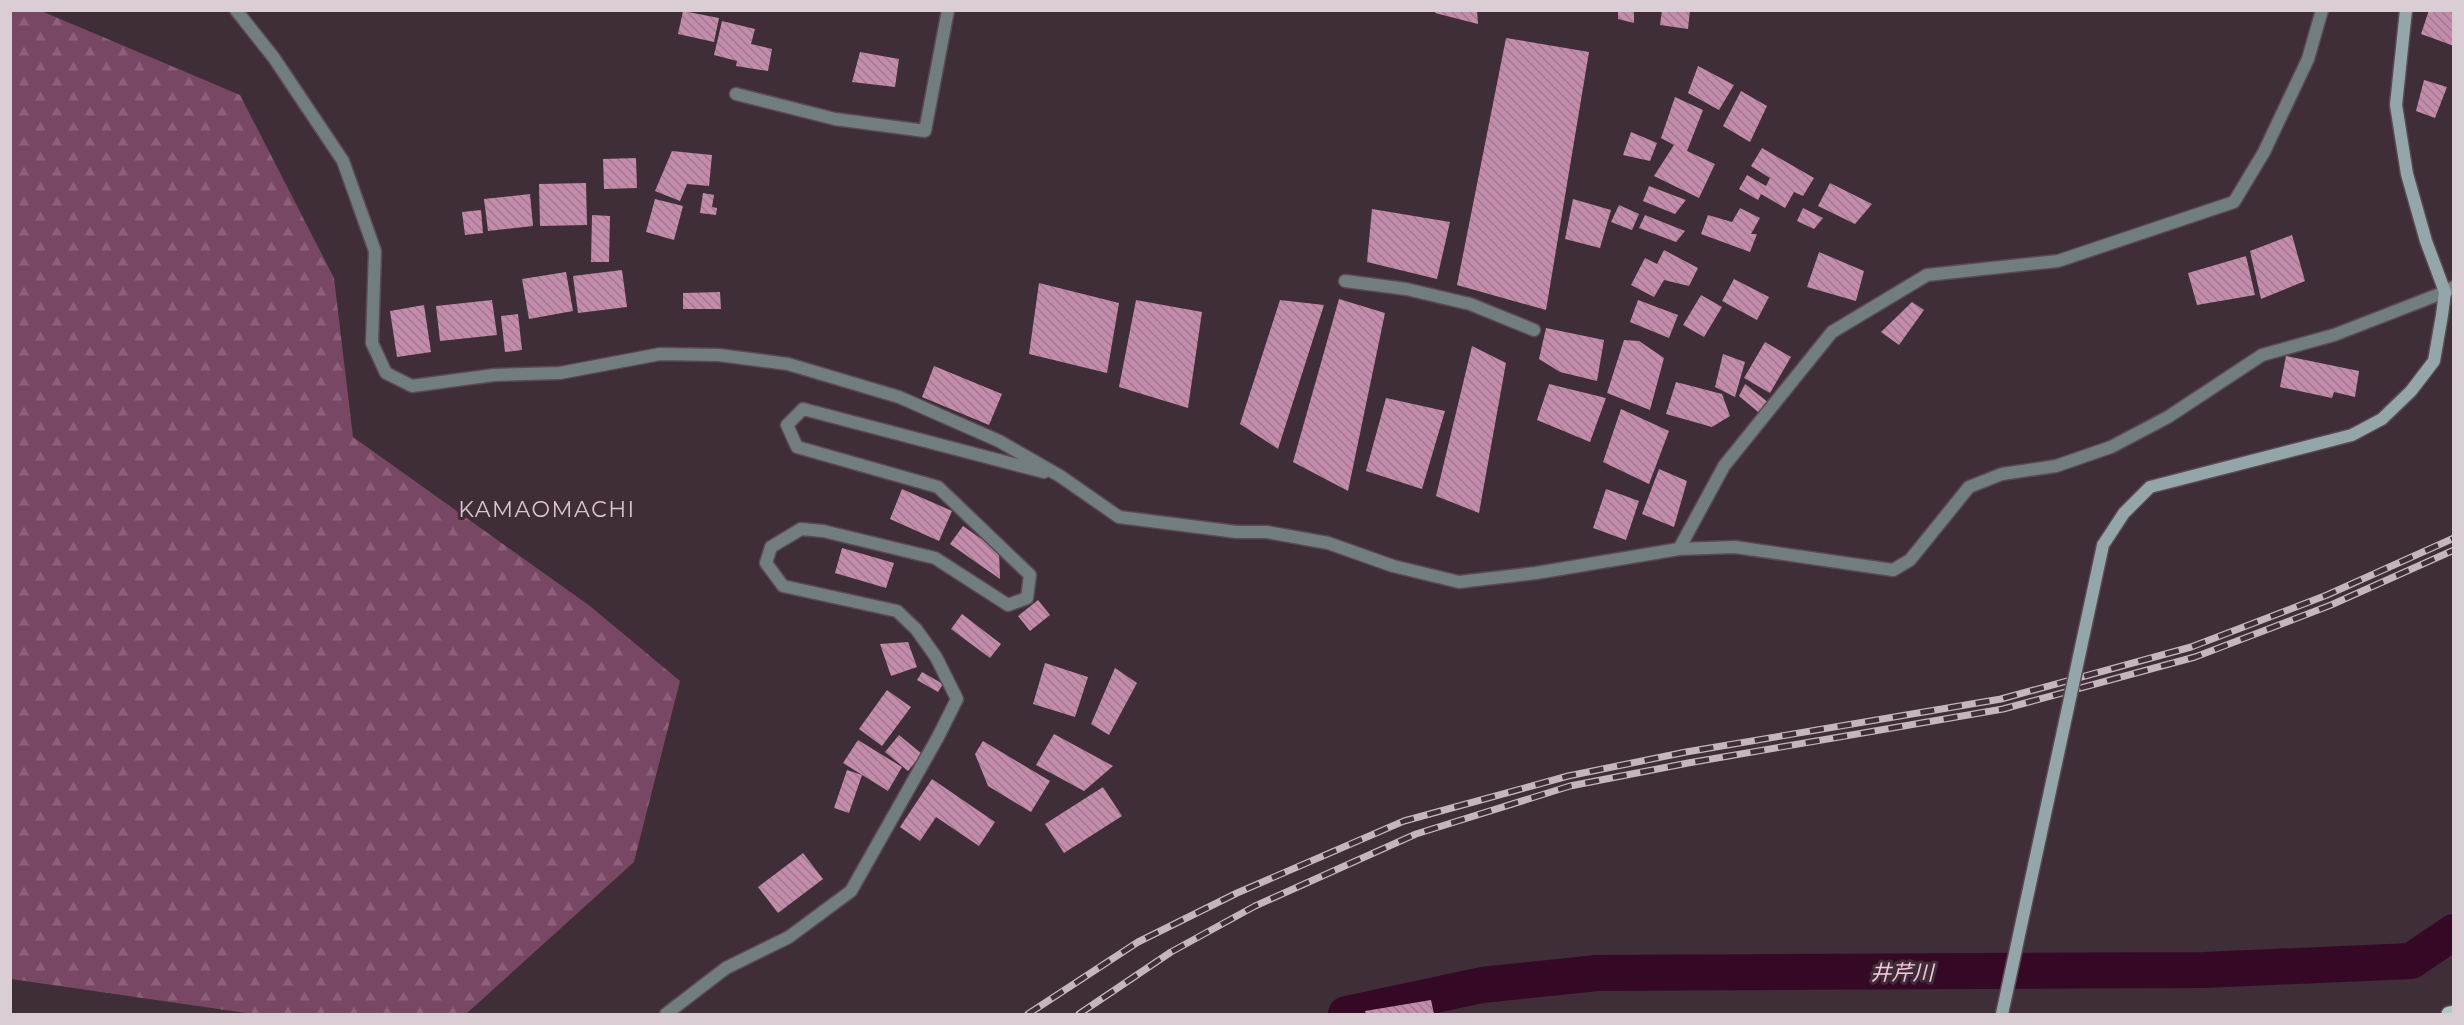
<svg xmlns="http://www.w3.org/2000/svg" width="2464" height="1025" font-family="Montserrat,'Noto Sans JP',sans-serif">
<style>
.forest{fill:url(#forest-firs)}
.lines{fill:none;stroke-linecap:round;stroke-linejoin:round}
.river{stroke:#350925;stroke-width:36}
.building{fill:url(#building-back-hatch)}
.street-casing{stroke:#5b4a53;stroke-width:15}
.secondary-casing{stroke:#5b4a53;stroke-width:15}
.primary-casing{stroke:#5b4a53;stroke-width:18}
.street{stroke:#727d7f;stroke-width:12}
.secondary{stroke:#95a6aa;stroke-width:12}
.primary{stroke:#afc6cb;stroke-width:15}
.rail-casing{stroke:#c3b6bc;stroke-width:7}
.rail{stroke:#3f2d37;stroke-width:4.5;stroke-dasharray:14;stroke-linecap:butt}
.secondary-bridge-casing{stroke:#5b4a53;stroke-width:15;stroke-linecap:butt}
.secondary-bridge{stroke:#95a6aa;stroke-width:12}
.labels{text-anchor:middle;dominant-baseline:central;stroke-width:6;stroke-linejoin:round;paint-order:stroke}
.water-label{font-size:21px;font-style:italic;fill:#f8c7e1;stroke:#3f2d37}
.quarter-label{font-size:22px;letter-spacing:1.5px;fill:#dac4cf;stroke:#3f2d37}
</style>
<defs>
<pattern id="forest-firs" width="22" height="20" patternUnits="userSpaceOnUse" patternTransform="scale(1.5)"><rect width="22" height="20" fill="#784763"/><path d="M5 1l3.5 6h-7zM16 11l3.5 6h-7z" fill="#8b6078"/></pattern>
<pattern id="building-back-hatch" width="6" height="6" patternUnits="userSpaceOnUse" patternTransform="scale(1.5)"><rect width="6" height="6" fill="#c38cab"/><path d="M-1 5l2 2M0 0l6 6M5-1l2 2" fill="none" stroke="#a27890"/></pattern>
</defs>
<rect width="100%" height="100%" fill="#3f2d37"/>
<polygon class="forest" points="39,10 240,95 334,278 353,437 590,606 680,681 634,862 466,1014 253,1014 11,979 10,11"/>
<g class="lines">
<polyline class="river" points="1346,1014 1482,985 1597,973 2204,970 2411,961 2454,932"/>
</g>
<g class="building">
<polygon points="1436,10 1477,10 1478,24 1435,13"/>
<polygon points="1618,10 1634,10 1634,23 1618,19"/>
<polygon points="1662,10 1690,10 1688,29 1660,25"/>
<polygon points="2429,10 2454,10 2454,46 2421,34"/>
<polygon points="683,11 719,18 714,42 678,34"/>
<polygon points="722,21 755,29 751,44 772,49 768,71 736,66 737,61 714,55"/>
<polygon points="1506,38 1589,52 1546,310 1457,285"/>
<polygon points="860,52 899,59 895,87 852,82"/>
<polygon points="1698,66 1734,85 1719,110 1688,93"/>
<polygon points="2424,80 2447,87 2435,118 2416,111"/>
<polygon points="1741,91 1767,106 1750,142 1723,126"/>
<polygon points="1675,97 1703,110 1687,151 1715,164 1699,198 1654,176 1674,145 1661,138"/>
<polygon points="1631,132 1657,143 1650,161 1623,155"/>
<polygon points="1762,148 1814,178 1803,196 1794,192 1785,208 1761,194 1758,200 1739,189 1747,175 1766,186 1770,178 1751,166"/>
<polygon points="672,151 712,155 709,186 687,184 680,201 655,191"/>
<polygon points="636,158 637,188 604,189 603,159"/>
<polygon points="586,183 587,225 540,226 539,184"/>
<polygon points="1830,183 1872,204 1855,224 1818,206"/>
<polygon points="1649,186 1686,200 1675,214 1643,201"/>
<polygon points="703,193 714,195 712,207 717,208 716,215 700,213"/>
<polygon points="530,194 533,226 488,231 484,199"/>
<polygon points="655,199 683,206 674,240 646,232"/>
<polygon points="1573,199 1611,210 1600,248 1565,239"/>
<polygon points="1619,205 1639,214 1632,230 1611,222"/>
<polygon points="1740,208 1760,218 1751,234 1757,234 1750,252 1701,234 1708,215 1732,222"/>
<polygon points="1803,208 1823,218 1814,229 1797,221"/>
<polygon points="1372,209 1450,222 1437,279 1367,262"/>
<polygon points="481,210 483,233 465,235 462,212"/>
<polygon points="592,215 610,216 609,262 591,262"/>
<polygon points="1645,215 1685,231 1676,242 1639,228"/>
<polygon points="2292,235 2305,281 2261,299 2250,251"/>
<polygon points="1664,250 1698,268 1689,286 1664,280 1654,297 1631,285 1645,258 1657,264"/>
<polygon points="1819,252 1864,271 1856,301 1807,287"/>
<polygon points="2246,256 2255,295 2197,305 2188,273"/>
<polygon points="622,270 627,307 578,313 573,276"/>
<polygon points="566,272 573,311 529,319 522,279"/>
<polygon points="1734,279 1769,297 1757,320 1722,301"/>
<polygon points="1039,283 1119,303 1107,373 1029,354"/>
<polygon points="720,292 721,309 683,309 683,293"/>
<polygon points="1701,295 1722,307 1704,337 1683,325"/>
<polygon points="1339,299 1385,313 1348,491 1293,462"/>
<polygon points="492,300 497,335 440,341 436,306"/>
<polygon points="1136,300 1202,312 1188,408 1119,387"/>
<polygon points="1280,300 1324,305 1278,449 1240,424"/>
<polygon points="1638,300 1678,315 1669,338 1630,322"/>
<polygon points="1912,302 1924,310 1899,345 1881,332"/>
<polygon points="424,305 431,352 397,357 390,311"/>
<polygon points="518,314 522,350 505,352 501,316"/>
<polygon points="1546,328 1604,340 1597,381 1560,372 1539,359"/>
<polygon points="1624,340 1639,341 1664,358 1650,410 1607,393"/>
<polygon points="1765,342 1791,357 1770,393 1744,378"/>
<polygon points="1472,346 1506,363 1479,513 1436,496"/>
<polygon points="1723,354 1745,362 1735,397 1715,387"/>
<polygon points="2286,356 2359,371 2355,397 2334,392 2332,398 2280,387"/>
<polygon points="934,366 1002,394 989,425 922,397"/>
<polygon points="1676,382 1722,394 1730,416 1712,427 1666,414"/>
<polygon points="1549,384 1606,398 1590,442 1537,420"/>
<polygon points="1745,384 1769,403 1763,416 1739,396"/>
<polygon points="1386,398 1445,411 1422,489 1366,471"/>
<polygon points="1621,409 1669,431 1649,484 1603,462"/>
<polygon points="1659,469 1687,481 1674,527 1642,514"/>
<polygon points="902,489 952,511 939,541 890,519"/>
<polygon points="1606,489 1639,501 1626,540 1593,528"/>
<polygon points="963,526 999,551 1000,579 950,544"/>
<polygon points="842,548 894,563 886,588 835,573"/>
<polygon points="1038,600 1050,615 1030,631 1018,616"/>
<polygon points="962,614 1001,644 990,658 951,629"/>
<polygon points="908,642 917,667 891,676 880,644"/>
<polygon points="1045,663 1088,677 1075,717 1033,704"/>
<polygon points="1115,668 1137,683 1109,735 1091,724"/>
<polygon points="922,672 943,684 938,692 917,680"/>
<polygon points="887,690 911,707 882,746 859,729"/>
<polygon points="1054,734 1113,766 1084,791 1036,765"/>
<polygon points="899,735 922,754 908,771 885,752"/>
<polygon points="858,740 902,767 888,791 843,763"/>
<polygon points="983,741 1050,781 1031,812 988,786 975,754"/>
<polygon points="847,770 862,775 849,813 834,808"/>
<polygon points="932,779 995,822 979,846 936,817 920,841 900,827"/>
<polygon points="1103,787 1122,816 1064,853 1045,824"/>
<polygon points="803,853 823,879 778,913 758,887"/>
<polygon points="1431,1000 1434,1014 1366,1014 1365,1011"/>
</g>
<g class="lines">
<g class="street-casing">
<g id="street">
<polyline points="236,10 274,58 343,161 375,251 372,343 386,373 412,386 494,375 560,373 660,354 719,355 788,364 899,397 999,441 1060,476 1119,517 1237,532 1267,532 1328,543 1393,566 1459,582 1536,573 1679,549 1735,547 1893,570 1910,560 1969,487 2002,474 2056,466 2111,447 2168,417 2262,355 2334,335 2445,292 2454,287"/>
<polyline points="736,94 835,119 925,131 948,10"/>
<polyline points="1345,281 1406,289 1470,304 1534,330"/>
<polyline points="1679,549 1724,466 1832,332 1927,275 2058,261 2234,202 2264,152 2308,59 2322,10"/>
<polyline points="666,1014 726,968 789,937 851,891 938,737 957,699 936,657 916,629 897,611 783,586 766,563 771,547 801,529 823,531 935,558 1008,605 1027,598 1030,575 938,487 797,447 787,425 803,409 1044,472"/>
</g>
</g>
<g class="secondary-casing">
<polyline id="secondary" points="2103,545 2124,513 2150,487 2352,435 2382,419 2411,391 2434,361 2442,315 2445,292 2426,241 2407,174 2396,105 2406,10"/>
</g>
<g class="primary-casing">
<polyline id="primary" points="2449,1014 2454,1013"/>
</g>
<use href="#street" class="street"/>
<use href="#secondary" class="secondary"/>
<use href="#primary" class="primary"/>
<g class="rail-casing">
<g id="rail">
<polyline points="1028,1014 1138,942 1237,893 1404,821 1568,776 1686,752 2001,699 2191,647 2327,595 2454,538"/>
<polyline points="1079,1014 1171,952 1255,906 1416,834 1570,786 1688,763 2003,709 2195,657 2331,605 2454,550"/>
</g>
</g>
<use href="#rail" class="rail"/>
<g class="secondary-bridge-casing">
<polyline id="secondary-bridge" points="2002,1014 2103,545"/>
</g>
<use href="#secondary-bridge" class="secondary-bridge"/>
</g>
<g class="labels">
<g class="water-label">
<text x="1902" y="972">井芹川</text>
</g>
<g class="quarter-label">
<text x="547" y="509">KAMAOMACHI</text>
</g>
</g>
<rect width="2464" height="1025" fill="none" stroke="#daced4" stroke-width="24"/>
</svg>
